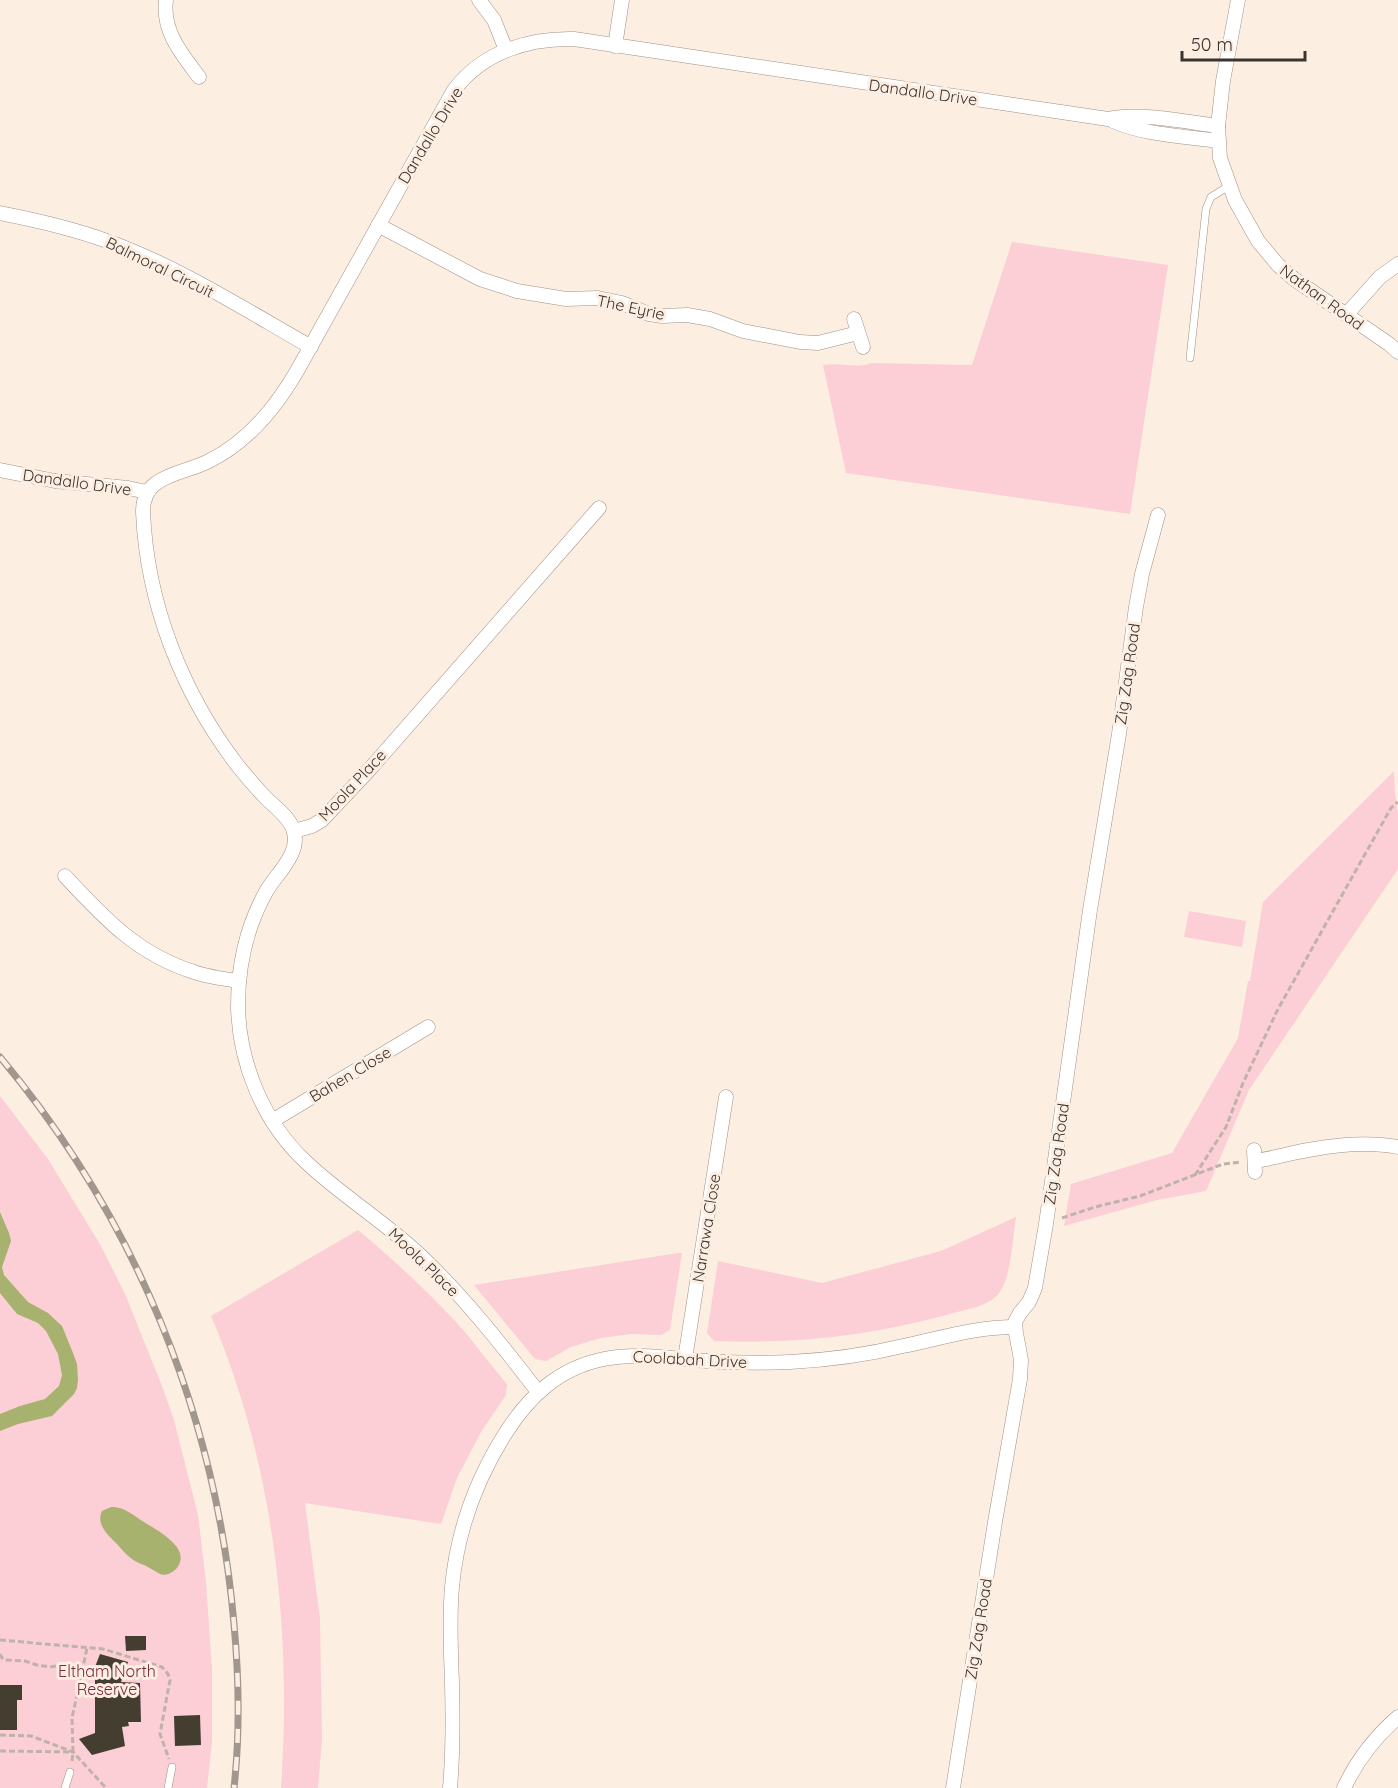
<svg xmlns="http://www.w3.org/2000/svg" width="1398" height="1788" font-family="Quicksand,sans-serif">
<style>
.green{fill:#fcced5}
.water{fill:#a7b26e}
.building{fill:#443e31}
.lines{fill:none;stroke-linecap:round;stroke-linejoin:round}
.service-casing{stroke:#9f9185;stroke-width:8}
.minor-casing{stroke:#9f9185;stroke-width:15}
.path{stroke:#bfb3a9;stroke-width:3;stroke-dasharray:6 3;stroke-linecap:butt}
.service{stroke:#fff;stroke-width:7}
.minor{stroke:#fff;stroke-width:14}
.rail-casing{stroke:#a2978e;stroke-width:7}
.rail{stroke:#fdeee2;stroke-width:4.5;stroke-dasharray:14;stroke-linecap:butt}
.labels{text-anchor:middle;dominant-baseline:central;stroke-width:6;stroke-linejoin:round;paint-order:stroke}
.street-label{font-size:16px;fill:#3a342f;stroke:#fdeee2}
.park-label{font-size:16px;fill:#7e263e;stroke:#fdeee2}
</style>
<rect width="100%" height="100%" fill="#fdeee2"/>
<g class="green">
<path d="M 1012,242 L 1168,265 L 1130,514 L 846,473 L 823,365 C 840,362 856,369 872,363 L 972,365 Z"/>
<polygon points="1394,771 1395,792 1398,814 1398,869 1249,1090 1206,1191 1157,1200 1064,1226 1071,1184 1172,1153 1238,1038 1248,981 1250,981 1263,902"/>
<polygon points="1189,911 1246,921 1242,947 1184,937"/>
<polygon points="0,1096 48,1159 101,1246 125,1294 162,1386 174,1420 198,1515 206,1582 212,1669 212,1742 207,1788 0,1788"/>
<path d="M 1016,1217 C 1013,1236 1011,1278 999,1293 C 988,1307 966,1309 950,1314 C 869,1336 797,1344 714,1341 L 707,1333 L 718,1261 L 822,1283 L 941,1251 Z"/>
<path d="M 358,1230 C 393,1259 426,1290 457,1323 C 474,1342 490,1364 507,1384 L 506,1395 L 481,1432 L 457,1478 L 441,1524 L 305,1503 L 320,1619 L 322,1739 L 318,1788 L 281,1788 C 292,1629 274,1463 211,1316 Z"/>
<polygon points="678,1253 682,1253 670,1330 661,1335 631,1334 601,1338 571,1347 546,1361 535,1359 474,1285"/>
</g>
<g class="water">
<polygon points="0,1212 9,1233 11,1241 2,1267 4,1275 28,1302 48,1313 62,1326 73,1353 77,1364 78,1380 77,1388 74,1394 52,1416 18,1424 0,1431 0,1414 20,1406 45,1399 59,1386 62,1375 58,1354 46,1331 38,1323 17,1314 0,1293"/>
<path d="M 111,1507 C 124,1506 134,1516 144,1522 C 158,1531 192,1548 177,1568 C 172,1573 167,1576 160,1574 C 156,1572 152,1569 148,1567 C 143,1564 137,1563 132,1559 C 125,1554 121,1548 115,1542 C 107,1534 96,1524 102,1511 Z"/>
</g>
<g class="building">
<polygon points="125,1636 146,1636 146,1650 126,1651"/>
<polygon points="100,1654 128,1662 121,1682 140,1683 141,1722 128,1722 129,1726 122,1727 125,1746 92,1755 79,1739 95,1733 95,1673 93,1672"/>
<polygon points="0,1685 22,1685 22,1700 17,1700 17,1730 0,1730"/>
<polygon points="200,1715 201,1745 175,1746 174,1716"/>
</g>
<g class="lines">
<g class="service-casing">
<g id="service">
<polyline points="1190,358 1206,209 1211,197 1229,186"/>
<polyline points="65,1788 70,1772"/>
<polyline points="168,1788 172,1767"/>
</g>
</g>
<g class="minor-casing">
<g id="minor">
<path d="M 166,0 C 162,31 181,53 199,77"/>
<polyline points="479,0 494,20 506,50"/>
<polyline points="1238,0 1223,81 1218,126 1220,158 1235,200 1258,241 1278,265 1294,279 1389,344 1398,352"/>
<polyline points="615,46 622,0"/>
<path d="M 1113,121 C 1144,135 1184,136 1218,141"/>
<path d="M 0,213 C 36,220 72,228 107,241 C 179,267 244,309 311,347"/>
<polyline points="378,225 480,279 517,291 566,299 598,298 622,303 649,314 662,316 687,315 710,319 743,331 800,342 818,343 858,333"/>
<polyline points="1346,315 1380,277 1398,264"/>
<polyline points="854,319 863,347"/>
<polyline points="0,470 55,481 128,488 147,492"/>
<polyline points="294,831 312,826 322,820 369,770 599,508"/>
<path d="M 65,876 C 104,918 137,954 194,972 C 208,977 224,979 239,981"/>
<polyline points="272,1121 428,1027"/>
<polyline points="1254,1150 1255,1172"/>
<path d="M 1255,1161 C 1275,1158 1294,1152 1314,1149 C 1342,1144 1371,1142 1398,1147"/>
<polyline points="685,1359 726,1097"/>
<path d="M 538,1392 C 502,1345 464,1297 421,1256 C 385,1222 342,1196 306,1162 C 264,1123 239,1064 238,1006 C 238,965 247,925 267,890 C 278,872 302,852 293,829 C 289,817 275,807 266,798 C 256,788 247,777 238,766 C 182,693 147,604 143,512 C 143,501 146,491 155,484 C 169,473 191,470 207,462 C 247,443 275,409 297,371 L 454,90 C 483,52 528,38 574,39 L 1108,119 C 1139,112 1186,122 1218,126"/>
<path d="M 450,1788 C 453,1753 453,1718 452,1683 C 451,1651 449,1619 452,1587 C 457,1533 476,1480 505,1434 C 529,1396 559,1368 604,1359 C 638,1352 673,1359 708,1361 C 735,1363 763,1363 790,1362 C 828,1360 866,1355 903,1346 C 942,1338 974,1327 1015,1327"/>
<polyline points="953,1788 995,1522 1020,1379 1021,1360 1016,1333 1015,1322 1020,1313 1029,1302 1035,1288 1046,1224 1090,910 1119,734 1136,607 1142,574 1158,515"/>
<path d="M 1344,1788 C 1357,1760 1375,1737 1398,1717"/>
</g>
</g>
<g class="path">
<polyline points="1195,1175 1226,1127 1243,1083 1278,1009 1391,808 1398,802"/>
<polyline points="1062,1218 1095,1207 1140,1196 1223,1164 1241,1162"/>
<polyline points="0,1640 103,1649 162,1667 168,1674 170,1680 160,1734 169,1759"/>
<polyline points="0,1654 2,1658 5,1660 25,1661 37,1665 50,1667 63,1665 83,1667"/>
<polyline points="0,1735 31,1736 73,1752 106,1788"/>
<polyline points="0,1751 72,1752"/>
<polyline points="72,1761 73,1752 72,1718 87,1648"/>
</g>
<use href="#service" class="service"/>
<use href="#minor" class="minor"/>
<g class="rail-casing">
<path id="rail" d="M 0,1057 C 135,1218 216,1415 234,1624 C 239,1678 240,1734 234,1788"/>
</g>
<use href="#rail" class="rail"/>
</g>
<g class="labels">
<g class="street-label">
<text transform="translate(923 92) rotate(8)">Dandallo Drive</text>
<text transform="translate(430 135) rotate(-59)">Dandallo Drive</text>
<text transform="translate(160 267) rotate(26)">Balmoral Circuit</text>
<text transform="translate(1322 297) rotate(36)">Nathan Road</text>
<text transform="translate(631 307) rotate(12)">The Eyrie</text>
<text transform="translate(77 482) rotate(8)">Dandallo Drive</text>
<text transform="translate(1127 674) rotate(-82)">Zig Zag Road</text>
<text transform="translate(352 785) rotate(-47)">Moola Place</text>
<text transform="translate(350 1074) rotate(-31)">Bahen Close</text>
<text transform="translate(1056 1154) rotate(-82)">Zig Zag Road</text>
<text transform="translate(706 1228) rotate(-81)">Narrawa Close</text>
<text transform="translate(424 1262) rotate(44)">Moola Place</text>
<text transform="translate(690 1359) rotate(3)">Coolabah Drive</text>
<text transform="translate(978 1629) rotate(-81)">Zig Zag Road</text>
</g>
<g class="park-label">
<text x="107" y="1671">Eltham North<tspan x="107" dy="18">Reserve</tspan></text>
</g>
</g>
<path d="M1182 51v9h123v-9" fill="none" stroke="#3a342f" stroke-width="3"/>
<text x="1191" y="51" font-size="18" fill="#3a342f" stroke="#fdeee2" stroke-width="4.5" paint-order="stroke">50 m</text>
</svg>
